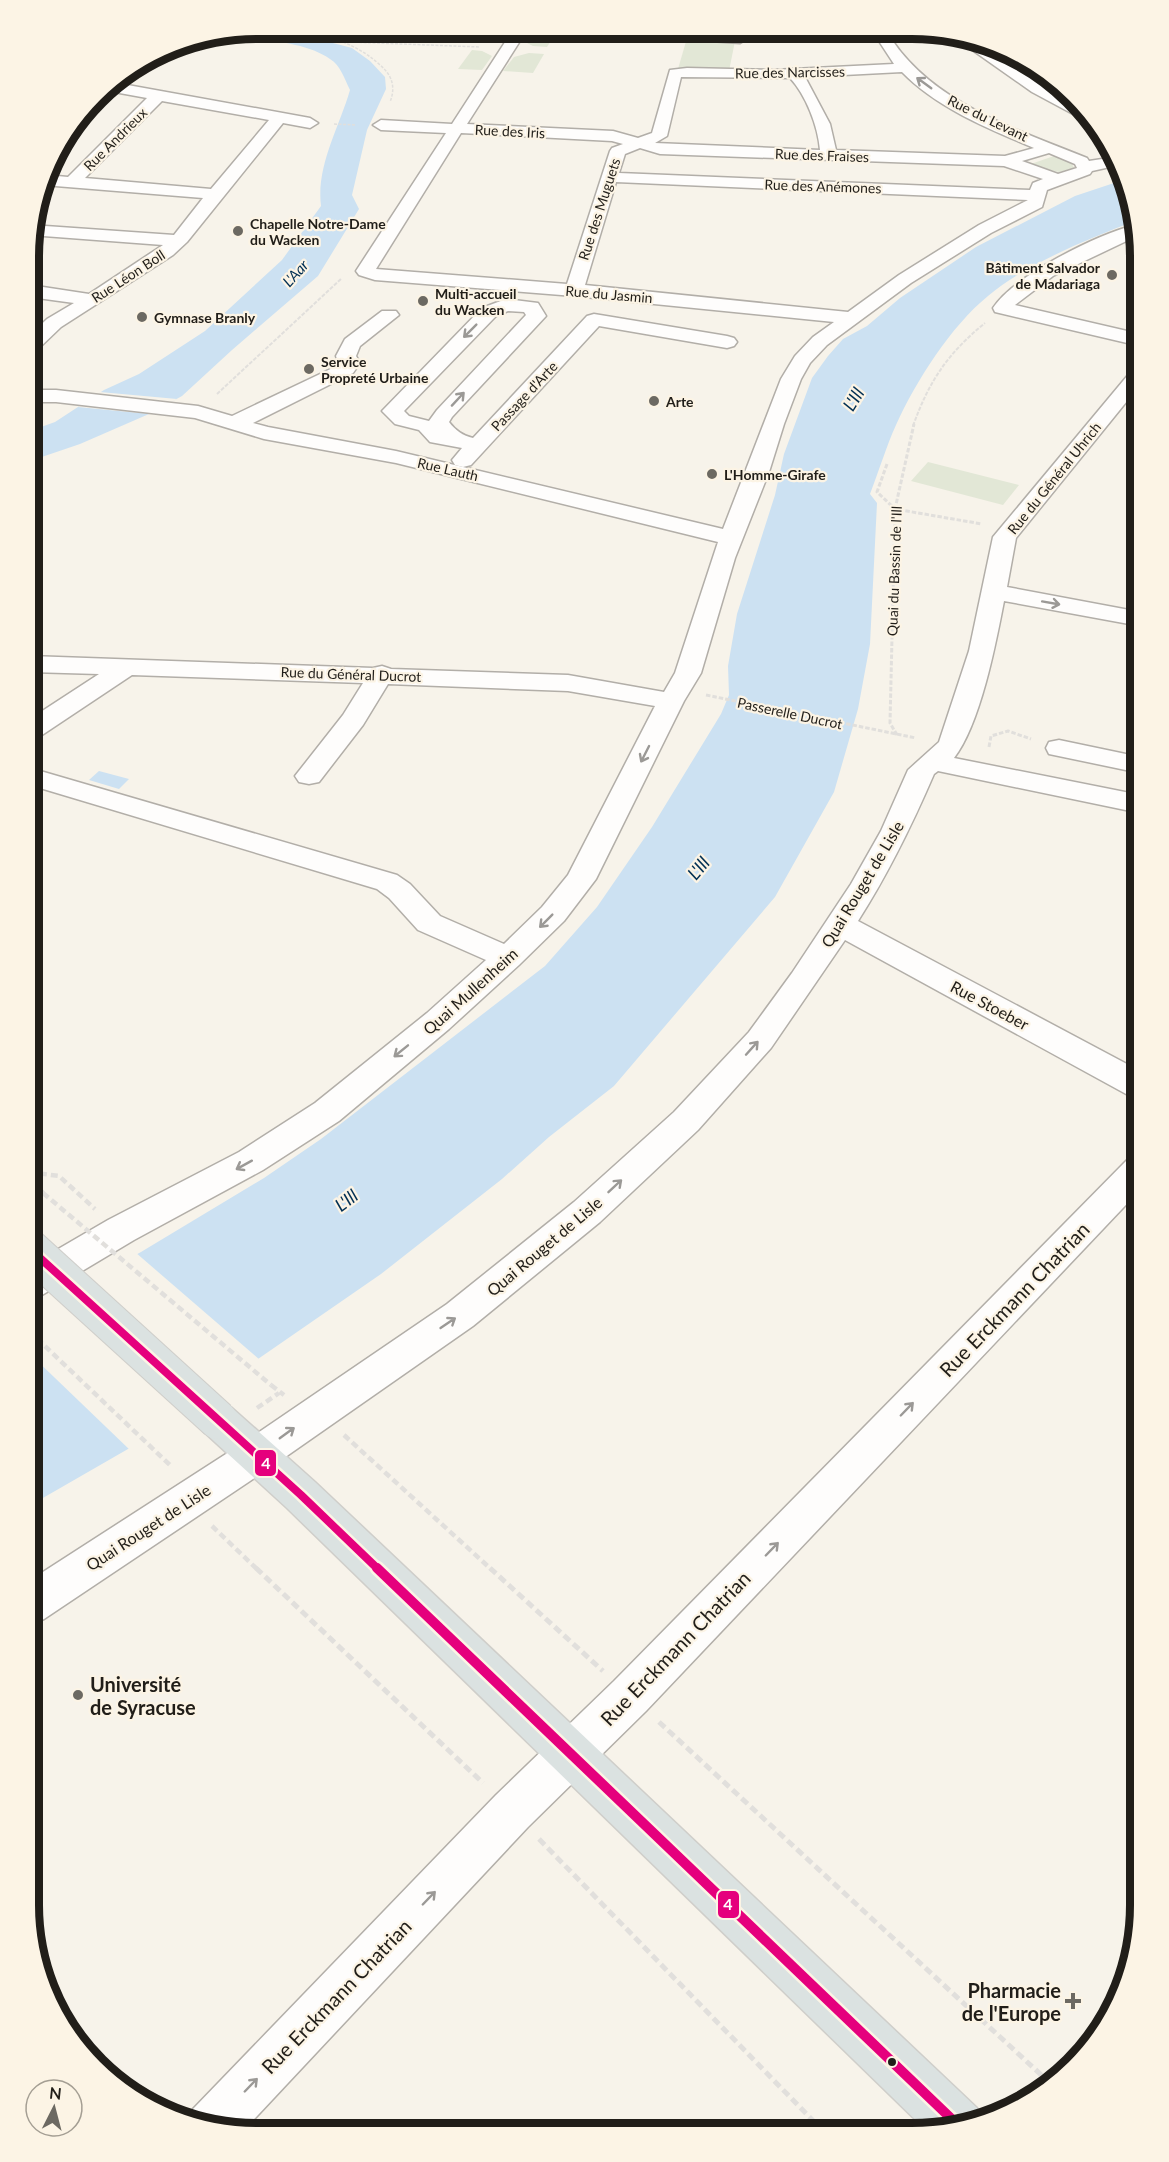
<svg xmlns="http://www.w3.org/2000/svg" width="1169" height="2162" font-family="Lato,sans-serif">
<style>
.green{fill:#e2e7d6}
.water{fill:#cce1f2}
.pier{fill:#f7f3ea}
.lines{fill:none;stroke-linecap:round;stroke-linejoin:round}
.minor-casing{stroke:#b2aea8;stroke-width:3}
.major-casing{stroke:#cfceca;stroke-width:3}
.path-far4{stroke:#e1dfdc;stroke-width:1.5;stroke-dasharray:3 1.5;stroke-linecap:butt}
.path-far3{stroke:#e1dfdc;stroke-width:2;stroke-dasharray:4 1.5;stroke-linecap:butt}
.path-far2{stroke:#e1dfdc;stroke-width:3;stroke-dasharray:4.5 2;stroke-linecap:butt}
.path-far1{stroke:#e1dfdc;stroke-width:4.5;stroke-dasharray:7 4;stroke-linecap:butt}
.path{stroke:#e1dfdc;stroke-width:5;stroke-dasharray:8 4.5;stroke-linecap:butt}
.minor{fill:#fefdfc;fill-rule:evenodd}
.major{fill:#dbe2e1;fill-rule:evenodd}
.major-bridge-casing{stroke:#cfceca;stroke-width:40;stroke-linecap:butt}
.path-bridge{stroke:#e1dfdc;stroke-width:4.5;stroke-dasharray:7 4;stroke-linecap:butt}
.major-bridge{stroke:#dbe2e1;stroke-width:38}
.bus-1-far1-casing{stroke:#fcf4e5;stroke-width:13}
.bus-1-casing{stroke:#fcf4e5;stroke-width:15}
.bus-1-far1{stroke:#e5007d;stroke-width:8}
.bus-1{stroke:#e5007d;stroke-width:10}
.oneway{stroke:#9b9996}
.poi-dot{fill:#6c6962;stroke:#fcf4e5;stroke-width:2}
.bus-dot{fill:#211e19;stroke:#fcf4e5;stroke-width:2}
.labels{text-anchor:middle;dominant-baseline:central;stroke-width:4.5;stroke-linejoin:round;paint-order:stroke}
.far-street-label{font-size:14px;fill:#211e19;stroke:#fcf4e5}
.far-poi-label{font-size:14px;font-weight:bold;fill:#211e19;stroke:#fcf4e5;text-anchor:start}
.far-water-label{font-size:15px;font-style:italic;fill:#002f53;stroke:#fcf4e5}
.street-label{font-size:16px;fill:#211e19;stroke:#fcf4e5}
.water-label{font-size:18px;font-style:italic;fill:#002f53;stroke:#fcf4e5}
.near-street-label{font-size:20px;fill:#211e19;stroke:#fcf4e5}
.near-poi-label{font-size:20px;font-weight:bold;fill:#211e19;stroke:#fcf4e5;text-anchor:start}
.rim{fill:none;stroke:#211e19;stroke-width:8}
.line-badge{stroke:#fcf4e5;stroke-width:2}
.badge-label{font-size:16px;text-anchor:middle;font-weight:bold;fill:#fff}
</style>
<rect width="100%" height="100%" fill="#f7f3ea"/>
<g class="green">
<polygon points="530,30 558,30 547,47 533,46 523,41"/>
<polygon points="687,38 735,41 729,71 678,69"/>
<polygon points="472,50 482,51 492,56 482,70 458,69"/>
<polygon points="529,53 544,54 533,73 503,71 514,57"/>
<polygon points="1054,156 1071,162 1074,168 1059,172 1028,165"/>
<polygon points="928,462 1019,485 1003,505 911,481"/>
</g>
<g class="water">
<path d="M 252,29 L 306,36 L 352,48 L 370,61 L 385,77 L 386,89 L 367,130 L 352,195 L 359,209 L 318,276 L 232,350 L 182,396 L 149,414 L 80,444 L 30,461 L 30,431 L 55,422 L 104,390 L 139,374 L 205,331 L 282,260 L 321,206 C 316,166 339,128 350,90 C 344,78 341,66 330,59 C 303,40 252,39 220,36 Z"/>
<path d="M 1126,179 L 1135,221 C 1088,239 1026,264 988,296 C 951,326 916,381 896,425 C 886,447 879,471 870,494 L 877,503 L 870,644 L 858,709 L 834,792 L 775,897 L 614,1086 L 549,1137 L 502,1179 L 381,1274 L 128,1449 L 29,1506 L 29,1314 L 141,1252 L 264,1178 L 321,1139 L 545,966 L 597,907 L 652,827 L 721,714 L 729,695 L 728,666 L 737,614 L 775,495 L 784,454 L 812,378 L 828,356 L 843,339 L 867,326 L 900,298 L 976,247 L 1075,196 Z"/>
<polygon points="99,771 129,779 119,789 89,780"/>
</g>
<g class="pier">
<polygon points="100,392 177,399 149,414 78,407"/>
<polygon points="135,1252 260,1360 131,1451 29,1353 29,1311"/>
</g>
<g class="lines">
<g class="minor-casing">
<g id="minor">
<path d="M 513,30 L 527,30 L 467,124 L 613,131 L 638,138 L 652,133 L 670,70 L 687,68 L 773,70 L 894,64 L 873,32 L 887,32 C 928,102 1016,129 1087,158 L 1089,161 L 1115,157 L 1119,165 L 1092,171 L 1090,174 L 1047,190 L 1042,207 L 991,233 L 911,283 L 827,345 L 810,363 L 801,379 L 784,424 L 769,472 L 735,558 L 701,673 L 684,701 L 596,879 L 564,921 L 519,965 L 449,1029 L 339,1121 L 263,1170 L 134,1240 L 42,1295 L 29,1299 L 29,1266 L 108,1220 L 239,1152 L 315,1103 L 427,1013 L 486,960 L 418,930 L 389,898 L 377,889 L 30,785 L 30,768 L 397,875 L 410,884 L 440,916 L 504,944 L 542,907 L 568,875 L 655,706 L 568,691 L 388,684 L 363,725 L 319,782 L 309,784 L 299,782 L 295,776 L 343,715 L 363,683 L 132,675 L 39,737 L 30,739 L 30,719 L 99,674 L 30,672 L 30,656 L 373,668 L 382,666 L 391,669 L 568,675 L 664,692 L 675,673 L 718,542 L 396,463 L 264,439 L 195,418 L 56,402 L 30,402 L 30,390 L 56,390 L 198,406 L 232,416 L 339,365 L 336,356 L 345,339 L 382,311 L 396,311 L 399,315 L 360,346 L 356,356 L 360,363 L 353,373 L 253,423 L 268,427 L 396,451 L 723,529 L 781,379 L 795,356 L 813,337 L 834,322 L 574,296 L 375,280 L 359,275 L 356,271 L 446,133 L 381,130 L 373,125 L 381,120 L 452,124 ZM 902,72 C 937,108 989,129 1034,148 L 1005,156 L 836,150 L 830,124 L 805,77 ZM 681,77 L 790,78 C 806,95 818,126 820,150 L 655,143 L 667,136 ZM 461,133 L 612,141 L 623,144 L 612,148 L 610,151 L 567,284 L 376,269 ZM 640,148 L 660,154 L 1004,166 L 1043,179 L 1033,183 L 1030,190 L 619,173 L 625,154 ZM 1049,153 L 1075,164 L 1077,168 L 1058,174 L 1022,161 ZM 616,182 L 1028,200 L 979,225 L 899,275 L 848,312 L 585,285 Z"/>
<polygon points="611,31 684,31 740,35 747,39 740,43 618,35"/>
<path d="M 962,35 C 991,45 1015,68 1041,85 C 1062,99 1077,102 1095,122 L 1086,121 L 1032,92 L 968,47 L 960,37 Z"/>
<path d="M 111,82 L 310,118 L 318,123 L 310,128 L 283,123 L 187,242 L 173,255 L 61,327 L 37,350 L 30,352 L 30,335 L 47,319 L 74,303 L 30,297 L 30,285 L 89,294 L 163,245 L 30,235 L 31,225 L 174,235 L 203,198 L 43,185 L 46,175 L 68,177 L 147,98 L 103,90 ZM 162,101 L 269,120 L 211,189 L 85,178 Z"/>
<path d="M 1135,225 L 1137,236 L 1053,276 L 1015,305 L 1140,334 L 1140,346 L 995,312 L 993,308 C 1015,275 1096,235 1135,225 Z"/>
<path d="M 506,299 L 538,303 L 546,316 L 452,417 L 449,422 C 455,430 463,436 473,438 L 587,316 L 594,314 L 727,336 L 734,338 L 737,342 L 734,346 L 727,348 L 599,326 L 471,465 L 463,467 L 455,465 L 452,460 L 462,448 L 430,442 L 419,430 L 395,424 L 382,411 L 482,308 ZM 508,311 L 524,312 L 526,315 L 437,410 L 429,421 L 409,416 L 404,411 L 496,316 Z"/>
<path d="M 1140,367 L 1140,385 L 1016,538 L 1007,587 L 1140,612 L 1140,626 L 1004,601 C 996,643 980,725 954,758 L 1140,795 L 1140,813 L 938,771 L 934,774 C 912,825 888,874 858,921 L 1140,1071 L 1140,1098 L 1128,1095 L 845,940 L 771,1048 L 698,1130 L 600,1222 L 473,1326 L 271,1467 L 44,1619 L 29,1625 L 29,1581 L 243,1443 L 447,1304 L 574,1202 L 674,1112 L 749,1032 L 792,973 L 851,884 L 881,831 L 908,770 L 939,742 L 969,651 L 993,537 L 1133,369 Z"/>
<polygon points="1059,740 1140,757 1140,773 1049,754 1046,748 1049,742"/>
<polygon points="1140,1155 1140,1190 646,1711 528,1827 242,2132 227,2131 188,2121 193,2109 496,1795 614,1681 1128,1159"/>
</g>
</g>
<g class="major-casing">
<polygon id="major" points="218,1403 232,1408 315,1482 977,2108 983,2122 927,2131 287,1508 204,1432 198,1420 204,1408"/>
</g>
<g class="path-far4">
<path d="M 277,29 C 315,33 351,38 380,65 C 392,75 396,87 390,102"/>
<polyline points="350,42 480,47"/>
<polyline points="334,124 356,125"/>
</g>
<g class="path-far3">
<polyline points="217,394 341,279"/>
<path d="M 913,426 C 929,381 948,353 985,323"/>
</g>
<g class="path-far2">
<polyline points="887,464 877,492 895,509 982,524"/>
<polyline points="706,695 916,738"/>
<polyline points="897,735 890,723 895,509 914,424"/>
<polyline points="989,747 991,736 1008,731 1031,739"/>
</g>
<g class="path-far1">
<polyline points="29,1172 59,1176 95,1209"/>
<polyline points="29,1173 43,1193"/>
<polyline points="29,1331 172,1467"/>
<polyline points="271,1385 284,1395"/>
<polyline points="257,1408 279,1393"/>
<polyline points="344,1435 492,1570"/>
<polyline points="212,1526 258,1570"/>
</g>
<g class="path">
<polyline points="256,1568 483,1783"/>
<polyline points="490,1568 603,1671"/>
<polyline points="659,1722 1051,2084"/>
<polyline points="539,1839 825,2133"/>
</g>
<use href="#minor" class="minor"/>
<use href="#major" class="major"/>
<g class="major-bridge-casing">
<polyline id="major-bridge" points="29,1248 218,1420"/>
</g>
<polyline class="path-bridge" points="43,1193 271,1385"/>
<use href="#major-bridge" class="major-bridge"/>
<g class="bus-1-far1-casing">
<polyline id="bus-1-far1" points="29,1248 301,1495 379,1570"/>
</g>
<g class="bus-1-casing">
<polyline id="bus-1" points="377,1568 959,2126"/>
</g>
<use href="#bus-1-far1" class="bus-1-far1"/>
<use href="#bus-1" class="bus-1"/>
</g>
<defs><path id="oneway-shaft" d="M-6 0H5M1.5-3L5.5 0L1.5 3" fill="none" stroke-width="1.6" stroke-linecap="round" stroke-linejoin="round" transform="scale(1.5)"/></defs>
<g class="oneway">
<use href="#oneway-shaft" transform="translate(924 83) rotate(-144)"/>
<use href="#oneway-shaft" transform="translate(470 331) rotate(135)"/>
<use href="#oneway-shaft" transform="translate(458 399) rotate(-47)"/>
<use href="#oneway-shaft" transform="translate(1051 603) rotate(10)"/>
<use href="#oneway-shaft" transform="translate(645 754) rotate(117)"/>
<use href="#oneway-shaft" transform="translate(546 921) rotate(135)"/>
<use href="#oneway-shaft" transform="translate(752 1048) rotate(-48)"/>
<use href="#oneway-shaft" transform="translate(401 1051) rotate(141)"/>
<use href="#oneway-shaft" transform="translate(244 1165) rotate(151)"/>
<use href="#oneway-shaft" transform="translate(615 1186) rotate(-43)"/>
<use href="#oneway-shaft" transform="translate(448 1323) rotate(-34)"/>
<use href="#oneway-shaft" transform="translate(907 1409) rotate(-46)"/>
<use href="#oneway-shaft" transform="translate(287 1433) rotate(-36)"/>
<use href="#oneway-shaft" transform="translate(772 1549) rotate(-46)"/>
<use href="#oneway-shaft" transform="translate(429 1898) rotate(-46)"/>
<use href="#oneway-shaft" transform="translate(251 2085) rotate(-46)"/>
</g>
<g class="poi-dot">
<circle cx="238" cy="231" r="6"/>
<circle cx="1112" cy="275" r="6"/>
<circle cx="423" cy="301" r="6"/>
<circle cx="142" cy="317" r="6"/>
<circle cx="309" cy="369" r="6"/>
<circle cx="654" cy="401" r="6"/>
<circle cx="712" cy="474" r="6"/>
<circle cx="78" cy="1695" r="6"/>
<path d="M1070 1992h6v6h6v6h-6v6h-6v-6h-6v-6h6z"/>
</g>
<circle class="bus-dot" cx="892" cy="2062" r="5"/>
<g class="labels">
<g class="far-street-label">
<text transform="translate(790 72) rotate(-1)">Rue des Narcisses</text>
<text transform="translate(988 118) rotate(26)">Rue du Levant</text>
<text transform="translate(510 131) rotate(3)">Rue des Iris</text>
<text transform="translate(115 139) rotate(-45)">Rue Andrieux</text>
<text transform="translate(822 155) rotate(2)">Rue des Fraises</text>
<text transform="translate(823 186) rotate(2)">Rue des Anémones</text>
<text transform="translate(599 209) rotate(-72)">Rue des Muguets</text>
<text transform="translate(128 276) rotate(-33)">Rue Léon Boll</text>
<text transform="translate(609 294) rotate(5)">Rue du Jasmin</text>
<text transform="translate(524 396) rotate(-47)">Passage d'Arte</text>
<text transform="translate(448 469) rotate(13)">Rue Lauth</text>
<text transform="translate(1054 478) rotate(-51)">Rue du Général Uhrich</text>
<text transform="translate(894 571) rotate(-88)">Quai du Bassin de l'Ill</text>
<text transform="translate(351 674) rotate(2)">Rue du Général Ducrot</text>
<text transform="translate(790 713) rotate(12)">Passerelle Ducrot</text>
</g>
<g class="far-poi-label">
<text x="250" y="223">Chapelle Notre-Dame<tspan x="250" dy="16">du Wacken</tspan></text>
<text x="1100" y="267" text-anchor="end">Bâtiment Salvador<tspan x="1100" dy="16">de Madariaga</tspan></text>
<text x="435" y="293">Multi-accueil<tspan x="435" dy="16">du Wacken</tspan></text>
<text x="154" y="317">Gymnase Branly</text>
<text x="321" y="361">Service<tspan x="321" dy="16">Propreté Urbaine</tspan></text>
<text x="666" y="401">Arte</text>
<text x="724" y="474">L'Homme-Girafe</text>
</g>
<g class="far-water-label">
<text transform="translate(295 273) rotate(-48)">L'Aar</text>
</g>
<g class="street-label">
<text transform="translate(862 884) rotate(-59)">Quai Rouget de Lisle</text>
<text transform="translate(470 991) rotate(-42)">Quai Mullenheim</text>
<text transform="translate(990 1005) rotate(28)">Rue Stoeber</text>
<text transform="translate(544 1246) rotate(-40)">Quai Rouget de Lisle</text>
<text transform="translate(148 1527) rotate(-33)">Quai Rouget de Lisle</text>
</g>
<g class="water-label">
<text transform="translate(853 399) rotate(-58)">L'Ill</text>
<text transform="translate(698 868) rotate(-50)">L'Ill</text>
<text transform="translate(346 1200) rotate(-37)">L'Ill</text>
</g>
<g class="near-street-label">
<text transform="translate(1014 1299) rotate(-46)">Rue Erckmann Chatrian</text>
<text transform="translate(675 1648) rotate(-46)">Rue Erckmann Chatrian</text>
<text transform="translate(336 1996) rotate(-46)">Rue Erckmann Chatrian</text>
</g>
<g class="near-poi-label">
<text x="90" y="1684">Université<tspan x="90" dy="23">de Syracuse</tspan></text>
<text x="1061" y="1990" text-anchor="end">Pharmacie<tspan x="1061" dy="23">de l'Europe</tspan></text>
</g>
</g>
<path d="M0 0H1169V2162H0ZM257 39H912A218 218 0 0 1 1130 257V1905A218 218 0 0 1 912 2123H257A218 218 0 0 1 39 1905V257A218 218 0 0 1 257 39Z" fill="#fcf4e5" fill-rule="evenodd"/>
<path class="rim" d="M257 39H912A218 218 0 0 1 1130 257V1905A218 218 0 0 1 912 2123H257A218 218 0 0 1 39 1905V257A218 218 0 0 1 257 39Z"/>
<g class="line-badge">
<rect x="254" y="1449" width="23" height="28" rx="6" fill="#e5007d"/>
<rect x="717" y="1890" width="23" height="29" rx="6" fill="#e5007d"/>
</g>
<g class="badge-label">
<text x="266" y="1469">4</text>
<text x="728" y="1910">4</text>
</g>
<g transform="translate(54 2108) rotate(6)"><circle r="28" fill="#fcf4e5" stroke="#a49e93" stroke-width="1.5"/>
<path d="M0-4.5L10 22L0 15L-10 22Z" fill="#6c6962"/>
<text y="-9" font-size="16" font-weight="bold" text-anchor="middle" fill="#211e19">N</text>
</g>
</svg>
